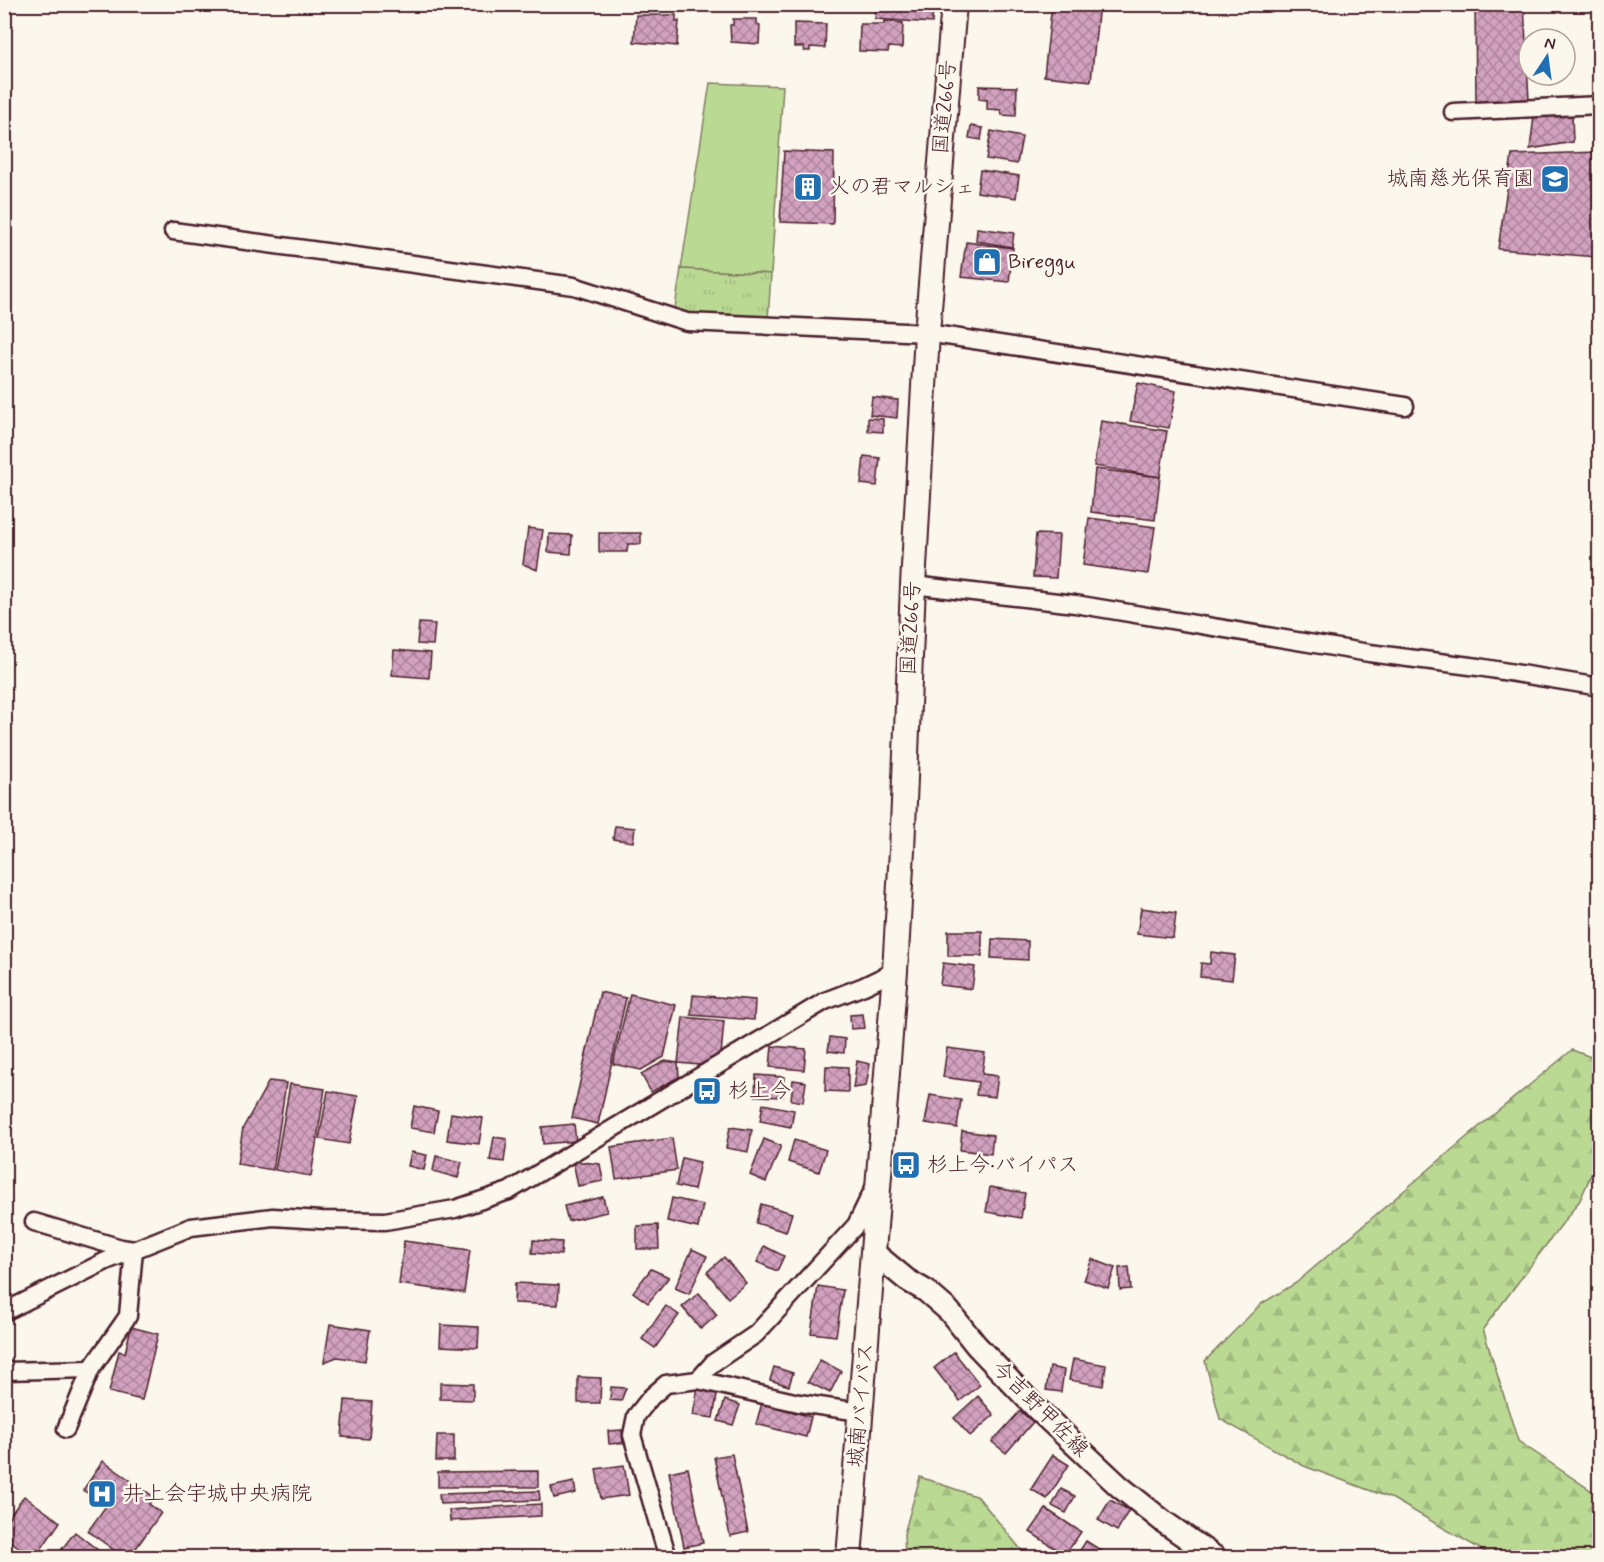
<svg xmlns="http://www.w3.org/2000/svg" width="1604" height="1562" font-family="Mynerve,'Klee One',sans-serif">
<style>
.green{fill:#bada94;stroke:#827c60;stroke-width:1.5}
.forest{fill:url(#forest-firs);stroke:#827c60;stroke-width:1.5}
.park{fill:url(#park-tufts);stroke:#827c60;stroke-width:1.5}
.building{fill:url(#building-cross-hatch);stroke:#4a1f2b;stroke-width:1.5}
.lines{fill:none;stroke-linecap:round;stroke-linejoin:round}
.minor-casing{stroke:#4a1f2b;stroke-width:21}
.major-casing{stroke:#4a1f2b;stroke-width:26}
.highway-casing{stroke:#4a1f2b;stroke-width:28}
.minor{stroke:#fbf7ec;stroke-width:16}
.major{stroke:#fbf7ec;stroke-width:21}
.highway{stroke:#fbf7ec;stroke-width:24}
.labels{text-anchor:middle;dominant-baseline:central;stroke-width:5;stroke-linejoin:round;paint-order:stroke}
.street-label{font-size:21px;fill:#4a1f2b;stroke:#fbf7ec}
.poi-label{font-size:21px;fill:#4a1f2b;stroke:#fbf7ec;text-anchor:start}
</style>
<defs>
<pattern id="forest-firs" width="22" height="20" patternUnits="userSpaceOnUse" patternTransform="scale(1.5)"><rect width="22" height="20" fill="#bada94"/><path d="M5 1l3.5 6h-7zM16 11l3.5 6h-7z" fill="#a1bb80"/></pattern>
<pattern id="park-tufts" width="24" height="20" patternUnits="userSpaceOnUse" patternTransform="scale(1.5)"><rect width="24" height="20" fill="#bada94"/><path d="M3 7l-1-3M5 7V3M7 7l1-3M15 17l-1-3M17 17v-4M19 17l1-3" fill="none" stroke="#a1bb80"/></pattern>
<pattern id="building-cross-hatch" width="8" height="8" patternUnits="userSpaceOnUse" patternTransform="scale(1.5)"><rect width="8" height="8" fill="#d2a1bf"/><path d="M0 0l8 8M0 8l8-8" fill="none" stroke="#ac839b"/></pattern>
</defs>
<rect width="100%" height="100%" fill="#fbf7ec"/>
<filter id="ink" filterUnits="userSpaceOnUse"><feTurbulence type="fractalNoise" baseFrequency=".0167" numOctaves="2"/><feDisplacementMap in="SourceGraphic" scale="12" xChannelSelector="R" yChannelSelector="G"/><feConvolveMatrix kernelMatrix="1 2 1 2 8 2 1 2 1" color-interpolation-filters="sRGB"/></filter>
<g filter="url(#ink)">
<polygon class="green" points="710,83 783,86 771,274 681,269"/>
<g class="forest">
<polygon points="1572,1050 1599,1060 1599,1157 1580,1200 1483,1329 1518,1441 1599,1496 1599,1557 1494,1557 1393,1499 1304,1466 1220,1419 1205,1361 1261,1304 1296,1283 1475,1130"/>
<polygon points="920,1477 978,1497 1027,1557 905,1557 904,1534"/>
</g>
<polygon class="park" points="681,269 771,274 768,320 674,314"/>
<g class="building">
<polygon points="876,4 933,4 932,23 875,19"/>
<polygon points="1052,4 1099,4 1091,81 1044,76"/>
<polygon points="1475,5 1524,5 1529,101 1476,102"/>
<polygon points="636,15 676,15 676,22 679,21 677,46 634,42"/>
<polygon points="733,19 757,19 757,24 760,25 759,44 731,42 730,25 733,25"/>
<polygon points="884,21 903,23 902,48 889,47 888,52 859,51 860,24 884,24"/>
<polygon points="794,23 826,24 825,48 810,47 810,51 804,51 804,47 794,47"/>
<polygon points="979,86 1017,87 1016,116 1002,115 1001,110 987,109 987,100 979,99"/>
<polygon points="1572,115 1573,142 1530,149 1534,116"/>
<polygon points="971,126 983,128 981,140 969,138"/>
<polygon points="991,131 1022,137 1017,164 986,159"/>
<polygon points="784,151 834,153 833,224 780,222"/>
<polygon points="1599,152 1597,257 1498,249 1512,155"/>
<polygon points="980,170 1019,176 1016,198 977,192"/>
<polygon points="977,228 1014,233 1012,247 976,241"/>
<polygon points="966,242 1013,248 1009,282 961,277"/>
<polygon points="1138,383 1176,391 1169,428 1130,421"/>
<polygon points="872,397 898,400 897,418 870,415"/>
<polygon points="868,418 883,419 883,432 868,431"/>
<polygon points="1101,421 1167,431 1160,477 1094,466"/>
<polygon points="864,456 880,458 877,486 861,484"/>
<polygon points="1095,469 1160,477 1155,520 1091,512"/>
<polygon points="1089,518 1155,527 1148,574 1083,565"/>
<polygon points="528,528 543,530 537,570 523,564"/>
<polygon points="599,533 641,533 641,544 628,544 627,552 599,552"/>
<polygon points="549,534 572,535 571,554 548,552"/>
<polygon points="1036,534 1059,535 1056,578 1033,577"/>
<polygon points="419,623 435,624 433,645 417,644"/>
<polygon points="394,650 431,653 429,678 392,675"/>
<polygon points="615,826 635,828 633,842 613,839"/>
<polygon points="1141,908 1176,913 1173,938 1137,934"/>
<rect x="948" y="931" width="34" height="25"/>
<polygon points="992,939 1028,941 1028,960 991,958"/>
<polygon points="1211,952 1235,955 1232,980 1200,977 1201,963 1210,964"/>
<polygon points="943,963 975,967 972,989 940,985"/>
<polygon points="600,992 626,998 598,1124 572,1118"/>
<polygon points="630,994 676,1005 664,1057 641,1070 613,1064"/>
<polygon points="693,995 755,1000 754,1020 691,1015"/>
<polygon points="863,1014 865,1028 851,1029 850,1015"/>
<polygon points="683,1017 724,1021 721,1055 700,1065 678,1063"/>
<polygon points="830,1037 845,1039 844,1053 828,1051"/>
<polygon points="772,1046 806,1049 804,1070 770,1067"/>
<polygon points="947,1048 985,1053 982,1074 998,1076 995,1097 976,1095 978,1082 943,1077"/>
<polygon points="665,1061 678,1063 679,1077 651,1092 641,1074"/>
<polygon points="857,1061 870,1064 866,1086 853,1088"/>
<polygon points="826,1066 848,1067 848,1092 825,1091"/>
<polygon points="756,1075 784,1077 783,1097 755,1096"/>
<polygon points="793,1080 806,1082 803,1102 791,1100"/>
<polygon points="269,1081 286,1083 273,1170 237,1164 243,1128"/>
<polygon points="290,1084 325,1089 311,1176 275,1170"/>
<polygon points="328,1091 358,1096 349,1144 319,1139"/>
<polygon points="930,1095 961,1100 957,1128 925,1123"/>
<polygon points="763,1104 794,1110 791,1127 760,1121"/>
<polygon points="414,1106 438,1111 434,1132 410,1128"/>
<polygon points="451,1113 483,1118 479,1144 447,1140"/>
<polygon points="574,1124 576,1141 543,1144 542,1127"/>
<polygon points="730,1127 752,1130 748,1152 726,1148"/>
<polygon points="962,1131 993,1135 991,1154 960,1150"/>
<polygon points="494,1137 507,1139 504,1162 490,1160"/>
<polygon points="672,1138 677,1170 616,1179 611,1147"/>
<polygon points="764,1139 781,1146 766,1182 750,1175"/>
<polygon points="794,1140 826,1150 819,1172 788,1162"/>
<polygon points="411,1152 427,1155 424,1170 408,1166"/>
<polygon points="436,1156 462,1162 458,1178 433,1171"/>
<polygon points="682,1158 700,1162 694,1190 676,1186"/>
<polygon points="573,1161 600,1164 603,1181 578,1186"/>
<polygon points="990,1187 1025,1193 1021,1218 986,1212"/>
<polygon points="603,1197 607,1212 568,1221 564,1206"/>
<polygon points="672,1198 703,1205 698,1228 667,1221"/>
<polygon points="761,1204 792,1213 786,1232 756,1223"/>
<polygon points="658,1225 659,1249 637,1249 637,1226"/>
<polygon points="533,1240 562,1242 561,1255 532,1253"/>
<polygon points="404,1241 470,1250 464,1293 399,1284"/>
<polygon points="764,1246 784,1256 777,1271 757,1262"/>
<polygon points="692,1249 707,1256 689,1294 675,1288"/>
<polygon points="724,1257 746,1283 728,1298 707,1272"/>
<polygon points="1092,1259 1115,1268 1108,1288 1084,1280"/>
<polygon points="1129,1267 1131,1289 1120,1290 1119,1268"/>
<polygon points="651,1269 669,1277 648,1303 633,1292"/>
<polygon points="515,1283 559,1285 558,1305 514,1303"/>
<polygon points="818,1286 843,1290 836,1336 811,1333"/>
<polygon points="699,1293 717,1315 701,1329 682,1307"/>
<polygon points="666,1306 679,1315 655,1348 642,1339"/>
<polygon points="330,1324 370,1330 365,1361 337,1357 324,1362"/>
<polygon points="441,1325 479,1327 478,1348 440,1346"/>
<polygon points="131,1327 158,1334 142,1400 109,1392 119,1351 125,1353"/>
<polygon points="954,1352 980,1385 960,1401 934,1368"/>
<polygon points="1073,1359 1106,1365 1103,1386 1069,1380"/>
<polygon points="820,1360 841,1371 830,1393 808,1382"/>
<polygon points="774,1367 793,1373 789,1386 770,1380"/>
<polygon points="1050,1367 1064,1370 1061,1392 1046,1390"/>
<polygon points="578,1377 601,1378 600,1403 578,1403"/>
<polygon points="440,1383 473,1384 473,1400 440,1399"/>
<polygon points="611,1387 626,1388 621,1401 610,1400"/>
<polygon points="698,1387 718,1390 713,1418 693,1415"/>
<polygon points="978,1396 994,1415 970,1436 954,1418"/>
<polygon points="345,1400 372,1402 369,1439 342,1437"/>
<polygon points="725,1400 740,1405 733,1425 718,1421"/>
<polygon points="762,1403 811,1417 806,1437 756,1424"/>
<polygon points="1020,1411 1033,1422 1006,1453 992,1442"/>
<polygon points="622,1430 623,1443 609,1444 608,1431"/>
<polygon points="437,1435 454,1435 454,1461 436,1461"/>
<polygon points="732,1454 748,1532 730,1536 714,1457"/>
<polygon points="1053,1455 1069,1465 1047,1499 1031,1489"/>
<polygon points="103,1461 154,1497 149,1504 161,1513 129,1558 125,1558 88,1531 106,1506 83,1490"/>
<polygon points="624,1465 629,1495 601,1499 596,1469"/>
<polygon points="688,1468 703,1543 684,1547 669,1472"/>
<polygon points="538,1471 538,1487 438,1487 438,1472"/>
<polygon points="574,1482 576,1493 554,1498 551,1487"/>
<polygon points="1061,1489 1075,1496 1066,1513 1052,1506"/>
<polygon points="539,1491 540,1500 440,1504 439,1494"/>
<polygon points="24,1496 60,1522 35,1558 4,1537 4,1524"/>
<polygon points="1110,1500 1129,1510 1117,1531 1098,1520"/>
<polygon points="541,1504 541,1516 450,1521 449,1510"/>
<polygon points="1046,1509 1081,1532 1065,1555 1030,1532"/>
<polygon points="75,1532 108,1558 55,1558"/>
<polygon points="1086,1541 1113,1558 1075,1558"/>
</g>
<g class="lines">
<g class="minor-casing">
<g id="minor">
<polyline points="1453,112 1600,105"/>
<polyline points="173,231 574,286 687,322 927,333 1405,406"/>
<polyline points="913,585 1075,604 1369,653 1478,667 1600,687"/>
<polyline points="34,1222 121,1248 134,1250 128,1316 91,1369 66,1429"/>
<polyline points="4,1312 106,1261 191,1227 273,1217 321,1220 385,1221 455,1209 509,1191 825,1001 864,986 895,971"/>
<polyline points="4,1371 91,1369"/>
<polyline points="698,1380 713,1363 756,1334 856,1225 874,1188"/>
<polyline points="668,1558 632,1435 636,1416 651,1397 666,1384 698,1380 799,1403 860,1412"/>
</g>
</g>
<g class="major-casing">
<polyline id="major" points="873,1252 907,1280 926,1291 949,1311 976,1345 1036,1408 1119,1486 1164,1522 1216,1558"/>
</g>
<g class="highway-casing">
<polyline id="highway" points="849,1558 895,971 902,850 913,585 927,333 954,4"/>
</g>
<use href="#minor" class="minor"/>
<use href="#major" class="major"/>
<use href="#highway" class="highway"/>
</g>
</g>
<defs>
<g id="school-square" transform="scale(1.5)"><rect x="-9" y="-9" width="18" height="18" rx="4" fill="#1f6fb2" stroke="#fbf7ec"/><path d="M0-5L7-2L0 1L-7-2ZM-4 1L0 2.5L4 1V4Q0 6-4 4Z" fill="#fff"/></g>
<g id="building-square" transform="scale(1.5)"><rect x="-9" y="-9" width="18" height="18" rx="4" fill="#1f6fb2" stroke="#fbf7ec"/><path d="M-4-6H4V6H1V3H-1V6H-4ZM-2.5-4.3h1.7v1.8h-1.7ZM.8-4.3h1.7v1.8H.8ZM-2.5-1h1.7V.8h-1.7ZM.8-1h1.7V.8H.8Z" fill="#fff"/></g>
<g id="shop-square" transform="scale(1.5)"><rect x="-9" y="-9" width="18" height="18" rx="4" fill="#1f6fb2" stroke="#fbf7ec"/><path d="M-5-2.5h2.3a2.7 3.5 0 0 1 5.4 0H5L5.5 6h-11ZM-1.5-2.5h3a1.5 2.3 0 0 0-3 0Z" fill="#fff"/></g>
<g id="bus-square" transform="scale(1.5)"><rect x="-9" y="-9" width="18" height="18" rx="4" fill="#1f6fb2" stroke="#fbf7ec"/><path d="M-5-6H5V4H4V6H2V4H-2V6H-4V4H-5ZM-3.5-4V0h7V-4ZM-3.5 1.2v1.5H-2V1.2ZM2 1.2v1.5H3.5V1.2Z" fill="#fff"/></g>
<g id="hospital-square" transform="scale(1.5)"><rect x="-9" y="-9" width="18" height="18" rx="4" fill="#1f6fb2" stroke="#fbf7ec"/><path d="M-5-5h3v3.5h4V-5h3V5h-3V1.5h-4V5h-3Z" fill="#fff"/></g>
</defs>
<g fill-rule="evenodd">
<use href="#school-square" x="1555" y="179"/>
<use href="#building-square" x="808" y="187"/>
<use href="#shop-square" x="987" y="262"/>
<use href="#bus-square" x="707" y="1091"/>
<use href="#bus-square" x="906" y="1165"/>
<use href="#hospital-square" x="102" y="1494"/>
</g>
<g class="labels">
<g class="street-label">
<text transform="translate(945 107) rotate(-85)">国道266号</text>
<text transform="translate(911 628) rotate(-87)">国道266号</text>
<text transform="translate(861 1405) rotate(-85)">城南バイパス</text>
<text transform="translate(1040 1409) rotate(45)">今吉野甲佐線</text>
</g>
<g class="poi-label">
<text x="1534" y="179" text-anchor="end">城南慈光保育園</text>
<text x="829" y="187">火の君マルシェ</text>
<text x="1008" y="262">Bireggu</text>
<text x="728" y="1091">杉上今</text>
<text x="927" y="1165">杉上今·バイパス</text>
<text x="123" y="1494">井上会宇城中央病院</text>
</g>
</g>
<rect width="1604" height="1562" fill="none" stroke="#fbf7ec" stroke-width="24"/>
<rect x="12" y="12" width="1580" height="1538" fill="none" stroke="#4a1f2b" stroke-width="2" filter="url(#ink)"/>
<g transform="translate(1547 57) rotate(13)"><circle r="28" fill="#fbf7ec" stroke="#b4a19f" stroke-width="1.5"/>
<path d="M0-4.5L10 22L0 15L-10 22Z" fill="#1f6fb2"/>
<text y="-9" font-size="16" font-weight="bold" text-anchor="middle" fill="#4a1f2b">N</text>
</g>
</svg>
